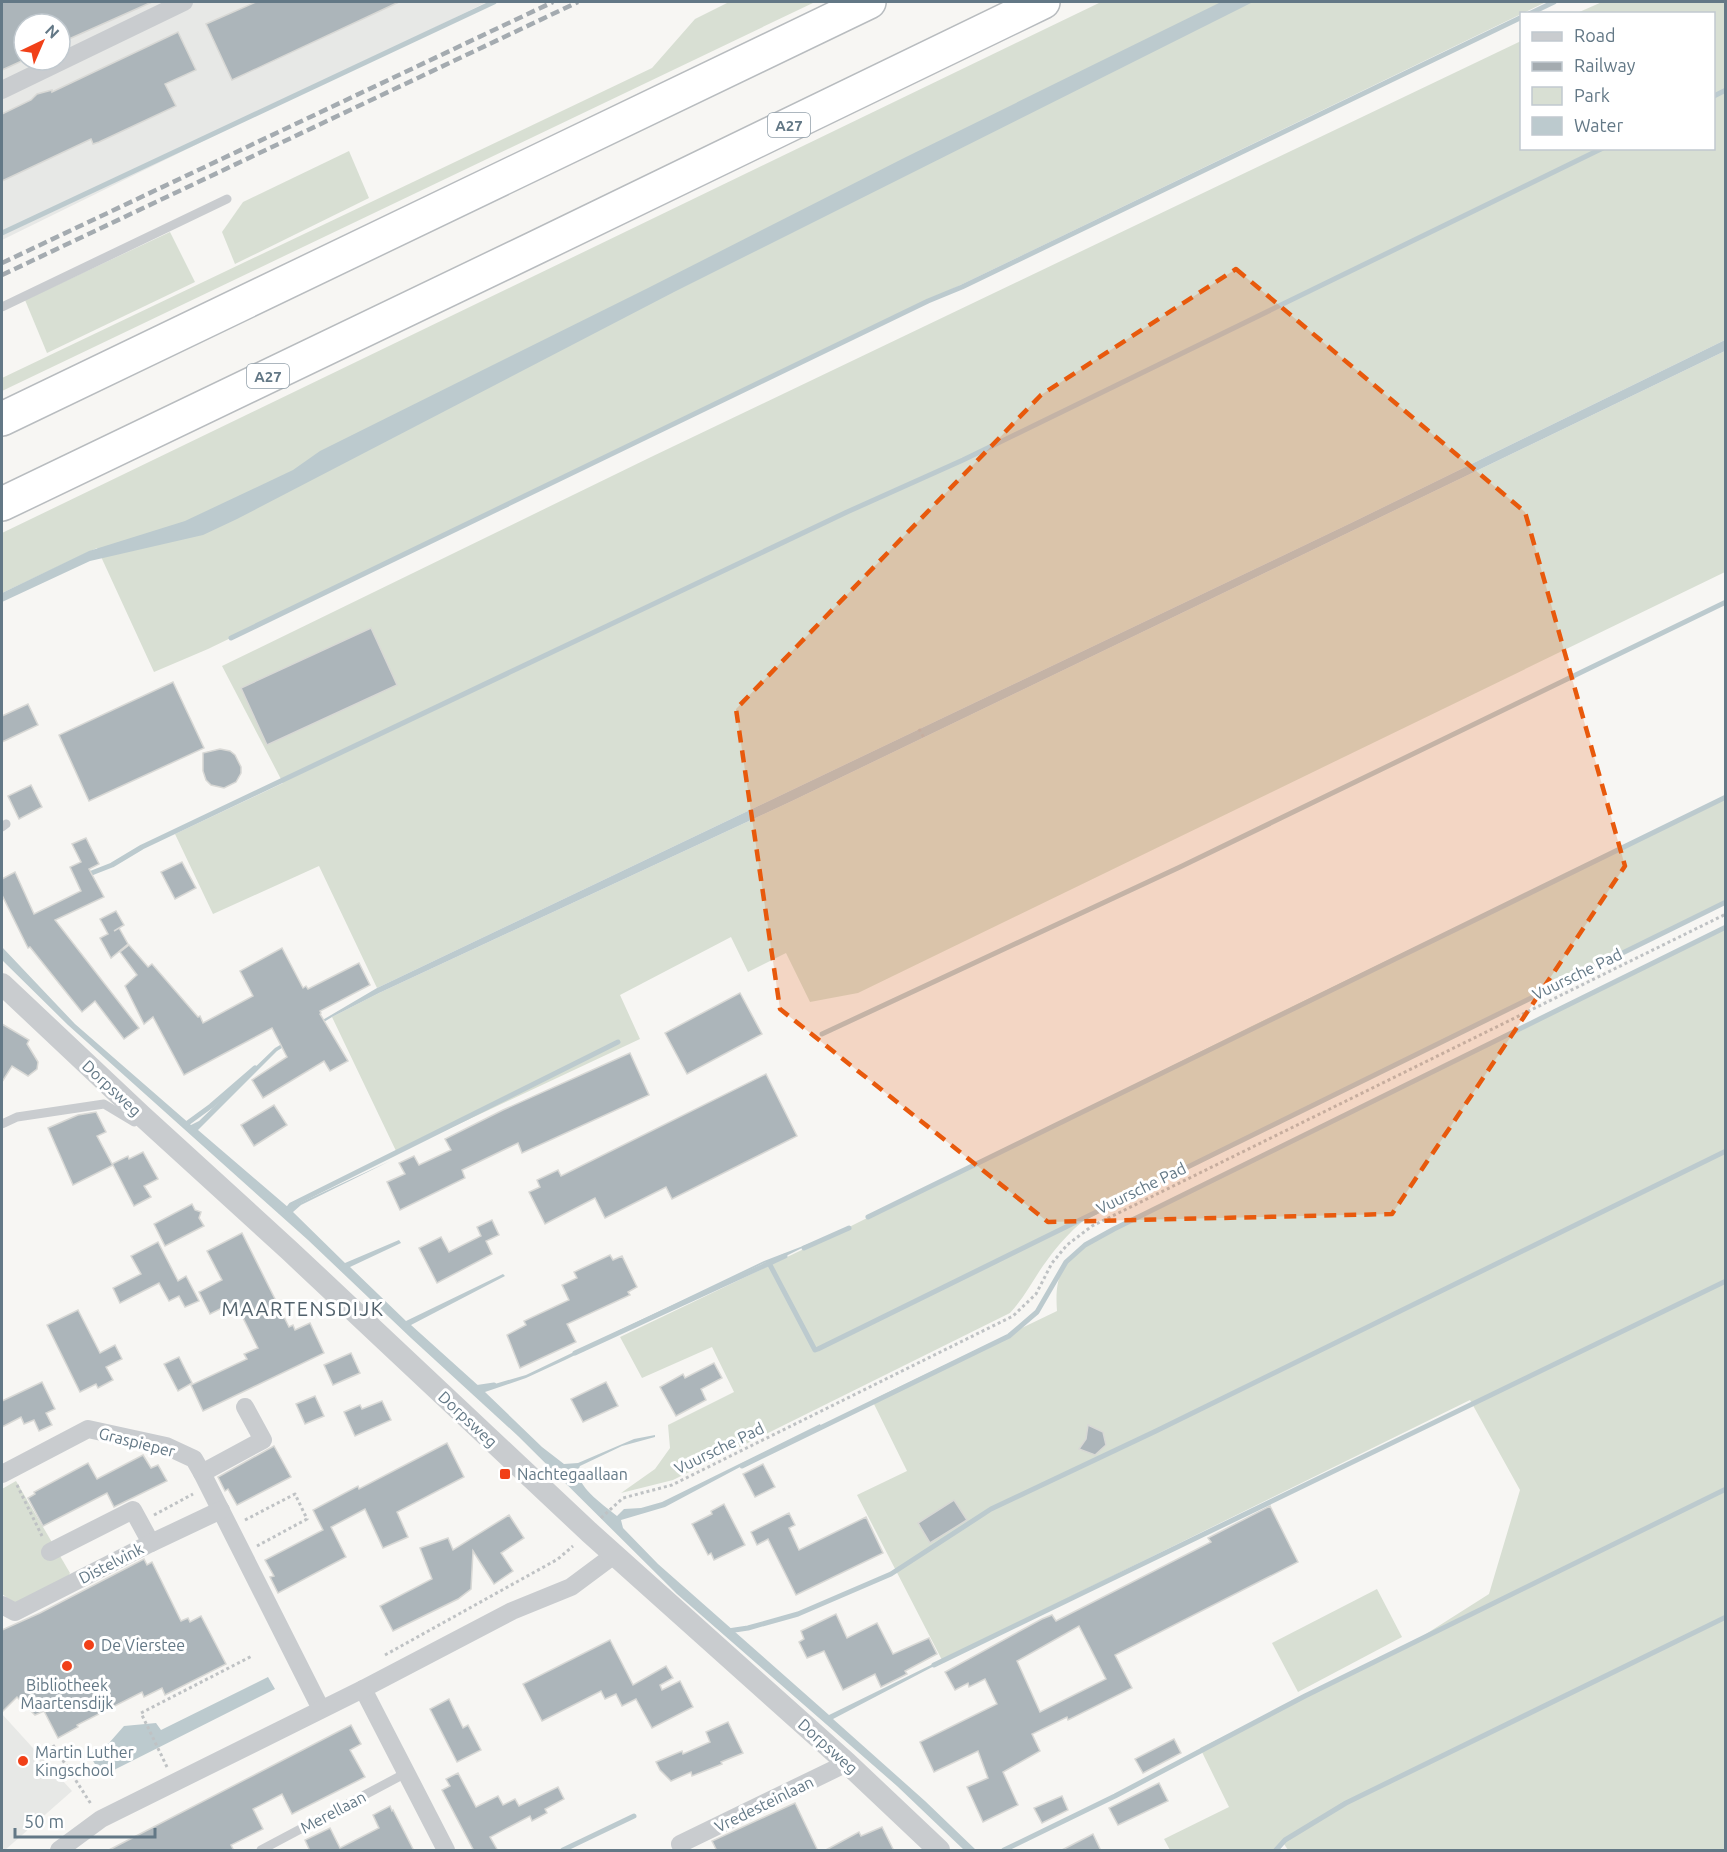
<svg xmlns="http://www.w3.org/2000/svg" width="1727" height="1852" font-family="Ubuntu,sans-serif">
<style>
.built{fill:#e7e8e6;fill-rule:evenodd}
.green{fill:#d8dfd3}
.water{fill:#bccace}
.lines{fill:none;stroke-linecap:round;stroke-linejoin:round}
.stream{stroke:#bccace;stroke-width:5}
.building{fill:#acb5ba;stroke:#d8d8d5;stroke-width:1.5;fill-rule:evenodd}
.motorway-casing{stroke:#b8bcbf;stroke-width:36}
.path{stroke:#bfc2c4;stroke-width:3;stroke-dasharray:3 3;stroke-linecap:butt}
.service{stroke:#c9cccf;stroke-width:9}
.minor{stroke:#c9cccf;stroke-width:18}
.tertiary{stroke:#c9cccf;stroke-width:22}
.motorway{stroke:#fff;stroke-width:33}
.rail{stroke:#a4abb0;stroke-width:4.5;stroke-dasharray:9 4.5;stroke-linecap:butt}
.marked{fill:#e8590c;fill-opacity:0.2;stroke:#e8590c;stroke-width:4.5;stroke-dasharray:12 8;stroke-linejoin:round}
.poi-dot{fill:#f14018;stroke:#fff;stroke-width:2}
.labels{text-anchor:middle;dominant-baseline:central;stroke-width:6;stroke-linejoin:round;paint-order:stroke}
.shield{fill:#fff;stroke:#92a0aa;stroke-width:1.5}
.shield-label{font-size:15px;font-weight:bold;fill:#637886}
.street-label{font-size:16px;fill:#637886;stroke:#fff}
.poi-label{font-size:16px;fill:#637886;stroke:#fff;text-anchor:start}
.quarter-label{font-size:20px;letter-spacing:1.5px;fill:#51616b;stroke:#fff}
</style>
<rect width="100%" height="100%" fill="#f7f6f3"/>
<g class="built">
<path d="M 2,2 L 487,2 L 2,240 ZM 24,24 L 60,24 L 60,60 L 24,60 Z"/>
<polygon points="2,1714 72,1791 5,1850 2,1850"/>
</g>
<g class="green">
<polygon points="729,2 815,2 2,391 2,378 652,68 695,19"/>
<polygon points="1101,2 1546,2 208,649 154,672 97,548 2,593 2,533"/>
<polygon points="1602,2 1725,2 1725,340 1353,522 377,988 319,866 213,914 175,834 283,783 222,666 651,457 1521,41 1522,148 1714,148 1714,14 1577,13"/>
<polygon points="349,151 369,198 235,264 222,232 243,202"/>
<polygon points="170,232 195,282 47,353 25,300"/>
<polygon points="1725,351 1725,572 858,993 810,1002 786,953 748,972 731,937 620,995 640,1039 397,1153 332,1017 379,993 792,801"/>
<path d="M 1725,797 L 1725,902 L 1083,1221 C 1070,1232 1058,1245 1048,1259 C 1034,1277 1026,1296 1010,1313 L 673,1480 L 621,1493 L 655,1469 L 670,1448 L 668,1425 L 734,1392 L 712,1347 L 642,1378 L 620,1337 L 831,1236 L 1252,1026 Z"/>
<path d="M 1725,928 L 1725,1850 L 1288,1850 L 1284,1844 L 1279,1850 L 1170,1850 L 1164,1839 L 1229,1807 L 1200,1748 L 1407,1646 L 1489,1594 L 1520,1490 L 1470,1400 L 942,1660 L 857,1495 L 907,1471 L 872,1400 L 1057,1311 C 1054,1272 1064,1262 1094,1239 Z"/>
<polygon points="16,1481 70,1573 67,1578 17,1605 2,1594 2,1489"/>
<polygon points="1377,1589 1402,1637 1298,1692 1272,1643"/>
</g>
<g class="water">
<polygon points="1221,2 1253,2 674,292 237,519 203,535 90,561 2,602 2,593 89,551 185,521 293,470 320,451 648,288 906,157"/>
<path d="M 1725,340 L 1725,351 L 792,801 L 379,993 L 332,1017 L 277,1051 L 198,1130 L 289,1208 L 390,1161 L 301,1205 L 293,1212 L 345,1263 L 399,1240 L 401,1243 L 350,1267 L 406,1321 L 503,1274 L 505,1276 L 411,1325 L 481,1388 L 526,1375 L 764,1261 L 816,1241 L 788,1255 L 764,1263 L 565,1360 L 526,1378 L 485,1392 L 542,1447 L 564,1464 L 578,1463 L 634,1439 L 655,1435 L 655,1437 L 622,1446 L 580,1466 C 571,1484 605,1506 617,1516 L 624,1509 L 641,1508 L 662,1502 L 820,1424 L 821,1426 L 791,1440 L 665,1507 L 621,1520 L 623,1528 L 658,1564 L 829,1715 L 939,1661 L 940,1663 L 833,1719 L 925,1801 L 976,1850 L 964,1850 L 897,1786 L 677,1594 L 518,1436 L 411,1338 L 308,1240 L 68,1025 L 2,960 L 2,947 L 75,1024 L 191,1125 L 199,1121 L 275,1048 L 377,988 L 1353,522 Z"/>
<polygon points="268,1677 275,1689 102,1776 89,1754 109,1743 124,1726 156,1723 161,1730"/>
</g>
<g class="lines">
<g class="stream">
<polyline points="1529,14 1554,2"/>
<polyline points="1714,96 1726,90"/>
<polyline points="2,233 494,2"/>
<polyline points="231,638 928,301 962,287 1522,17"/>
<polyline points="84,876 112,865 142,847 847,512 963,460 1603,148"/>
<polyline points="822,1034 1180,867 1726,602"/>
<polyline points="185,1125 211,1106 255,1068"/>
<polyline points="287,1210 291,1205 618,1042"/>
<polyline points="868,1217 1726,797"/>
<polyline points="804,1248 849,1228"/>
<polyline points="769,1263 815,1350 818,1349 1726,902"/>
<polyline points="575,1353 785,1256"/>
<polyline points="474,1388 494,1385"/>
<polyline points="742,1466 1009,1336 1037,1312 1066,1262 1085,1245 1114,1229 1726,927"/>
<polyline points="728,1631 748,1628 798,1614 891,1574 991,1509 1156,1431 1726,1151"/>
<polyline points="934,1665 1726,1281"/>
<polyline points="563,1850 634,1816"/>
<polyline points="1004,1850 1115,1796 1305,1696 1726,1489"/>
<polyline points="1276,1850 1285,1840 1346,1803 1726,1617"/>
</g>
</g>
<g class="building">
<polygon points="2,2 152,2 60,43 60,24 24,24 24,60 2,70"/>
<polygon points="256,2 399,2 232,80 206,24"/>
<polygon points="178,32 196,70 165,84 176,106 99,142 93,144 91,139 2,181 2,114 31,100 37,94 52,90 52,92"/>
<polygon points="371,628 397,685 267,745 241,688"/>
<polygon points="173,682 204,748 89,801 59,735"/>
<polygon points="28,704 38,725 2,742 2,716"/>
<polygon points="220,749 230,751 235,755 241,767 241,773 236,782 224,788 211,785 206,780 203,771 203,753"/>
<polygon points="31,785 42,807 19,819 8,796"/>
<polygon points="86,838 99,864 89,869 104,897 55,920 139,1028 124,1039 95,1001 82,1012 30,947 28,948 2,895 2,879 15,872 34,914 81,891 70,867 81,862 72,844"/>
<polygon points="182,862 196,888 175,899 161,872"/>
<polygon points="116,911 124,925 114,931 119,928 128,944 111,958 100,938 108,934 100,919"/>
<polygon points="129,945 148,967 152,964 198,1017 200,1016 203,1023 253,996 240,971 282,948 303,988 306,986 308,989 359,963 370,985 320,1011 321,1013 320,1014 348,1061 330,1071 324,1061 263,1098 252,1080 287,1057 272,1028 184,1075 153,1017 144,1024 125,986 137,975 120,952"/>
<polygon points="740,993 762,1034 687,1074 665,1033"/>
<polygon points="2,1024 29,1040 27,1044 38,1062 37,1069 28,1076 12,1066 2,1082"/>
<polygon points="630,1053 649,1095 522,1153 518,1143 462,1170 465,1178 400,1210 387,1182 405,1174 399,1163 414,1156 419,1165 451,1150 445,1139 503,1110"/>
<polygon points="766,1074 797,1136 672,1199 666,1187 605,1218 595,1198 545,1224 529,1192 540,1187 537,1180 558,1170 561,1176"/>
<polygon points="274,1105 287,1125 254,1146 241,1125"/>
<polygon points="96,1112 106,1132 97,1136 112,1164 128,1156 129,1159 143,1152 158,1179 144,1186 151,1197 134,1206 113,1165 73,1185 48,1128 78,1115"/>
<polygon points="192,1204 195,1210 201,1212 199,1218 204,1226 165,1246 154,1224"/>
<polygon points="492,1220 499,1235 486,1241 492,1254 437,1283 419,1248 441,1237 449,1252 481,1236 477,1227"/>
<polygon points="242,1233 289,1327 293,1325 295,1330 310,1323 324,1353 203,1411 191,1385 247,1359 244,1354 258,1348 239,1310 236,1311 232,1303 210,1314 199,1292 222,1280 207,1251"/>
<polygon points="158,1242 178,1281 186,1276 199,1301 185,1307 179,1296 169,1301 159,1283 120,1303 113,1288 141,1274 131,1256"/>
<polygon points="610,1255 613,1260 622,1256 637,1287 628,1292 630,1295 567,1324 576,1342 520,1368 507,1335 526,1325 524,1321 569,1300 562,1285 577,1278 574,1272"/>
<polygon points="78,1310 100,1353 115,1345 122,1359 106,1367 113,1380 98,1388 96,1384 80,1392 47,1325"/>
<polygon points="351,1353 360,1373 333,1385 324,1365"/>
<polygon points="179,1357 192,1383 178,1391 164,1364"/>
<polygon points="714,1363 722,1378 701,1389 706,1400 676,1416 660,1387 683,1374 685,1378"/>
<polygon points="42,1382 55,1409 46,1413 52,1425 39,1431 34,1420 24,1424 21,1417 2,1427 2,1401"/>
<polygon points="606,1382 618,1406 583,1422 571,1399"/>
<polygon points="315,1396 324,1416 305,1424 296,1404"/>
<polygon points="382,1401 391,1420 355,1436 344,1412 360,1405 362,1409"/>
<polygon points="1088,1425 1103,1432 1106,1445 1095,1455 1079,1449 1086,1439"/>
<polygon points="447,1443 464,1477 397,1512 408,1537 383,1548 365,1509 331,1527 346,1557 278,1593 270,1577 274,1576 265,1560 323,1530 313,1510 358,1486 359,1489"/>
<polygon points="274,1446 291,1477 237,1505 228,1489 225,1491 218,1477"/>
<polygon points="143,1455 151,1468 158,1465 167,1481 114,1507 107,1493 43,1526 28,1498 35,1494 34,1492 88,1463 97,1479"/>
<polygon points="763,1464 775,1487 755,1497 743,1474"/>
<polygon points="954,1500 967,1520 930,1543 918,1523"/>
<polygon points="724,1504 745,1545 714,1560 711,1553 708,1555 692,1524 712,1514 711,1511"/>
<path d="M 1270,1506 L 1298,1562 L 1115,1655 L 1132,1688 L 1068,1720 L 1067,1717 L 1032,1734 L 1040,1751 L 1003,1772 L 1018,1805 L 983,1822 L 967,1787 L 988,1778 L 978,1751 L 934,1772 L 920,1742 L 997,1704 L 985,1679 L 969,1687 L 968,1683 L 955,1690 L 945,1672 L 1042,1619 L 1052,1615 L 1056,1621 L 1211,1542 L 1208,1538 ZM 1079,1626 L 1106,1679 L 1040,1712 L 1017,1661 Z"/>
<polygon points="789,1513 795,1525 789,1528 799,1550 866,1517 883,1553 796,1595 768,1539 757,1545 751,1532"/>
<polygon points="509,1515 524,1538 501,1553 513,1571 494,1584 473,1551 471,1589 458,1599 393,1631 380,1606 432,1579 420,1548 448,1538 453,1550"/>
<polygon points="144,1559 147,1565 152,1562 181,1621 188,1618 190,1622 201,1616 226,1664 165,1695 162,1688 144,1697 142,1692 77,1725 78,1727 58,1738 44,1711 35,1715 17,1697 2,1712 2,1630 40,1613"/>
<polygon points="836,1614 847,1638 877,1623 893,1654 929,1638 937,1654 905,1671 907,1674 881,1687 875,1674 843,1690 824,1651 807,1658 799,1642 804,1639 801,1631"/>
<polygon points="610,1640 633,1685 666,1666 673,1678 660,1685 662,1690 680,1681 693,1707 652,1728 636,1699 622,1706 616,1694 605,1699 601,1691 542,1721 523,1684"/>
<polygon points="449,1699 463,1728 468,1725 481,1750 457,1762 430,1709"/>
<polygon points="728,1722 743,1753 721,1762 722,1764 692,1776 691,1772 671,1781 660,1770 656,1762 682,1751 683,1754 710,1742 706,1732"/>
<polygon points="351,1725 361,1744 350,1750 365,1777 292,1814 282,1794 253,1809 263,1829 231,1845 234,1851 107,1851"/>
<polygon points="1174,1739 1181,1753 1143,1773 1135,1759"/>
<polygon points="458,1773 476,1807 498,1796 503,1805 515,1799 519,1806 558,1787 564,1799 545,1809 547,1813 532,1821 530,1816 490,1837 498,1851 474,1851 442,1790 450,1786 446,1779"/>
<polygon points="1159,1783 1168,1801 1118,1825 1109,1808"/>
<polygon points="1062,1796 1068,1810 1042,1823 1034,1808"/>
<polygon points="795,1803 818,1851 717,1851 712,1841"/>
<polygon points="390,1806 392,1811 393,1810 414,1851 310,1851 305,1840 330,1828 340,1848 379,1828 373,1815"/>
<polygon points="882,1827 894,1851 824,1851 859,1832 861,1836"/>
<polygon points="1093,1834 1101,1851 1060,1851"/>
</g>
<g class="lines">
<g class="motorway-casing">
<g id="motorway">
<polyline points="2,419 869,2"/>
<polyline points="2,504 535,248 1043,2"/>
</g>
</g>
<g class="path">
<polyline points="919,729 924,738"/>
<polyline points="17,1485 42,1536"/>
<polyline points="154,1515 193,1494"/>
<polyline points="601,1518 623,1498 672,1485 1013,1316 1036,1294 1052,1263 1067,1245 1092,1226 1726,914"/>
<polyline points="245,1520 295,1494 307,1519 257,1546"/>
<polyline points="385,1655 558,1559 573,1546"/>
<polyline points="53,1745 91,1804"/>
<polyline points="167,1767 141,1713 252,1656"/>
</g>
<g class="service">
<polyline points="2,307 227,199"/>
<polyline points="2,827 6,824"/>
<polyline points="2,1124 17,1117 104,1104 134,1122 137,1119"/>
<polyline points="261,1850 406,1773"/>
</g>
<g class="minor">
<polyline points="2,90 184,2"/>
<polyline points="245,1407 263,1440 202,1473 321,1709"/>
<polyline points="2,1474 88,1429 166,1446 194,1459 202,1473"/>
<polyline points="50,1552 133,1510 151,1543"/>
<polyline points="2,1605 15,1612 151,1543 221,1510"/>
<polyline points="363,1689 446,1850"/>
<polyline points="680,1844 847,1763"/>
<polyline points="59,1850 101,1819 363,1689 512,1611 571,1587 614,1555"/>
</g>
<polyline class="tertiary" points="2,984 141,1115 290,1251 589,1532 847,1763 939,1850"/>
<use href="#motorway" class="motorway"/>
<g class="rail">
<polyline points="2,263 553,2"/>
<polyline points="2,275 578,2"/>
</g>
</g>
<path class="marked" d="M 1236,269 L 1525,512 L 1625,866 L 1392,1214 L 1048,1222 L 780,1009 L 736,709 L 1041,395 Z"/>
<g class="poi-dot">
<rect x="499" y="1468" width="12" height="12" rx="3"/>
<circle cx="89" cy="1645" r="6"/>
<circle cx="67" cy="1666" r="6"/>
<circle cx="23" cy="1761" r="6"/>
</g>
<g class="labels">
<g class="shield">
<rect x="768" y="113" width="42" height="24" rx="4.5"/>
<rect x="247" y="364" width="42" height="24" rx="4.5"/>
</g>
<g class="shield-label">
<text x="789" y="125">A27</text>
<text x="268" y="376">A27</text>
</g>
<g class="street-label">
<text transform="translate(1577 974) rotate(-26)">Vuursche Pad</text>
<text transform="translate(112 1088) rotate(43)">Dorpsweg</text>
<text transform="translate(1141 1188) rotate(-26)">Vuursche Pad</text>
<text transform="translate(468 1419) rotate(43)">Dorpsweg</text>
<text transform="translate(137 1442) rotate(14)">Graspieper</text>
<text transform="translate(719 1448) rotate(-26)">Vuursche Pad</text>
<text transform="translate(111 1563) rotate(-27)">Distelvink</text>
<text transform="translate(828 1746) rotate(42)">Dorpsweg</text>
<text transform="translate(764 1804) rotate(-26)">Vredesteinlaan</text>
<text transform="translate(333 1812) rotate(-28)">Merellaan</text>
</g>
<g class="poi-label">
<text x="517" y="1474">Nachtegaallaan</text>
<text x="101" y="1645">De Vierstee</text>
<text x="67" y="1685" text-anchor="middle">Bibliotheek<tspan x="67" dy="18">Maartensdijk</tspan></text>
<text x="35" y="1752">Martin Luther<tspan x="35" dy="18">Kingschool</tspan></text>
</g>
<g class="quarter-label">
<text x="303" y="1308">MAARTENSDIJK</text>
</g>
</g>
<rect width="1727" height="1852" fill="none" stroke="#637886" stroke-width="6"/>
<rect x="1520" y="12" width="195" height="138" fill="#ffffff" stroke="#c1c9cf" stroke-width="1.5"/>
<rect x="1532" y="32" width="30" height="9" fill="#c9cccf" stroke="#c1c9cf" stroke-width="1.5"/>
<text x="1574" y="42" font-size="18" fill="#637886">Road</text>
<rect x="1532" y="62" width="30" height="9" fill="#a4abb0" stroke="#c1c9cf" stroke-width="1.5"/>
<text x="1574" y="72" font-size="18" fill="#637886">Railway</text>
<rect x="1532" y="87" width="30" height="18" fill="#d8dfd3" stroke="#c1c9cf" stroke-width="1.5"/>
<text x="1574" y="102" font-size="18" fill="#637886">Park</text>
<rect x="1532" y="117" width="30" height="18" fill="#bccace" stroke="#c1c9cf" stroke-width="1.5"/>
<text x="1574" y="132" font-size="18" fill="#637886">Water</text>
<g transform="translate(42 42) rotate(44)"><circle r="28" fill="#ffffff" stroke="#c1c9cf" stroke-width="1.5"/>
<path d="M0-4.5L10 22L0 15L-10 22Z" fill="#f14018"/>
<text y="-9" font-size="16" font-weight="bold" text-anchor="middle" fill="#637886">N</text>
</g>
<path d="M15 1828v9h140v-9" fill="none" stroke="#637886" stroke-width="3"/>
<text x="24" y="1828" font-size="18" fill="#637886" stroke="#ffffff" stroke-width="4.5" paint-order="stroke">50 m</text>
</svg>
